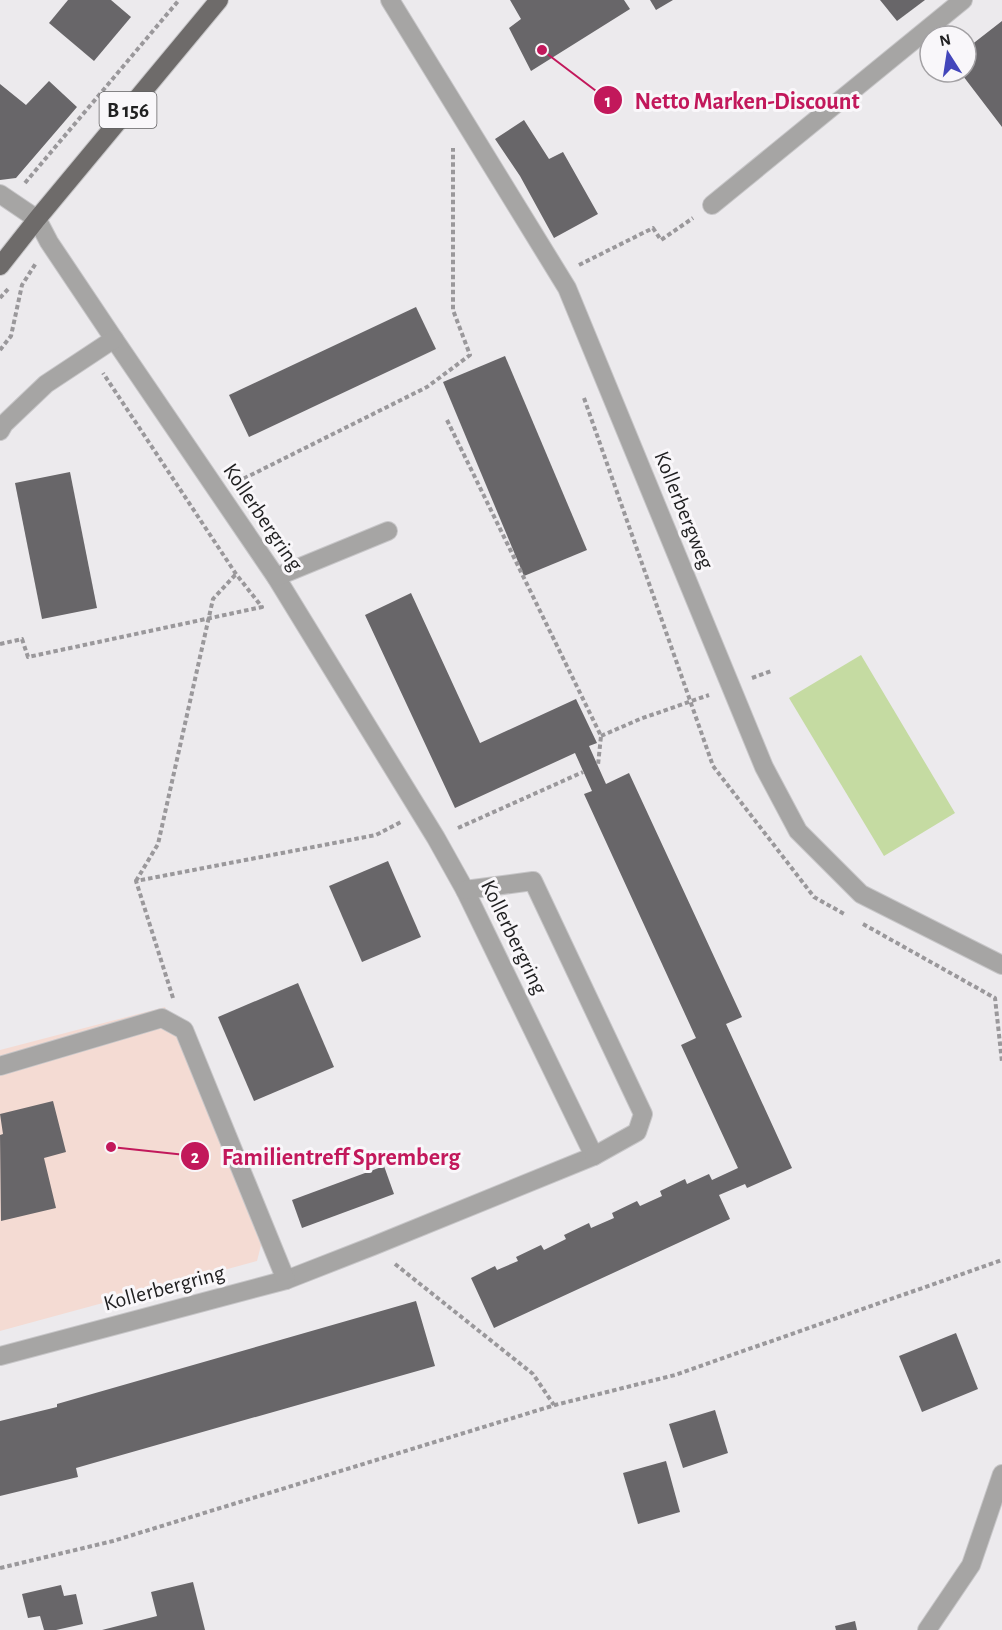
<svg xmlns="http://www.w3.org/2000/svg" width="1002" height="1630" font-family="'Alegreya Sans',sans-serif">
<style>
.education{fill:#f4dbd3}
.green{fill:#c5dba2}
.building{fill:#686669}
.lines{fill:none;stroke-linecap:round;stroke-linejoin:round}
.minor-casing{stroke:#c7c6c8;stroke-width:20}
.major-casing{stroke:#c7c6c8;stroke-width:20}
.path{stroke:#9a989b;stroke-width:4;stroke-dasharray:4.5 3;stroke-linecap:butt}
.minor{stroke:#a6a5a4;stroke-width:18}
.major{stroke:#6e6b6a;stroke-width:18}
.labels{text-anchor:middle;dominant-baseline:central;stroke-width:6;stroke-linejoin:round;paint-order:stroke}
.shield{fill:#f9f7fa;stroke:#626163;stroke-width:1.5}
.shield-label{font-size:21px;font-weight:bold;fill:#212122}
.street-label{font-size:22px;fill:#212122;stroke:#f9f7fa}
.leader{fill:none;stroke:#c2185b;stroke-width:2}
.callout-dot{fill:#c2185b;stroke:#f9f7fa;stroke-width:2}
.mark-label{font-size:18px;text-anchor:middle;font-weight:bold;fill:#fff}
.callout-label{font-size:24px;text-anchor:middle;font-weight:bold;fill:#c2185b;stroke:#f9f7fa;stroke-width:6;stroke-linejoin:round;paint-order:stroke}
</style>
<rect width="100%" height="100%" fill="#eceaed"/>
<polygon class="education" points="165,1007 261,1245 257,1261 0,1331 0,1050"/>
<polygon class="green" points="861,655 955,813 884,856 789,698"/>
<g class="building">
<polygon points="68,0 111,0 131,17 94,61 49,23"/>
<polygon points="510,0 624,0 630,9 531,71 509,28 521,19"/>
<polygon points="650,0 673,0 656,10"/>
<polygon points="880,0 925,0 897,21"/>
<polygon points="1002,21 1002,127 960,72 966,72 966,49"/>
<polygon points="49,81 77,107 16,178 0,180 0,84 26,105"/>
<polygon points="524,120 549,159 563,152 598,214 554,238 520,176 495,139"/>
<polygon points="416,307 436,349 249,437 229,395"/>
<polygon points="505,356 587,550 524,576 443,382"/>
<polygon points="70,472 97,608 42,619 15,483"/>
<polygon points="411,593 480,743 576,699 597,743 589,746 606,784 629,773 742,1017 726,1024 792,1168 747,1188 745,1184 719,1195 730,1219 494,1328 471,1278 495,1266 497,1270 518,1261 516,1257 541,1245 544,1250 566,1239 564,1235 589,1223 591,1228 614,1218 612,1213 637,1201 640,1206 662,1196 660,1191 685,1179 687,1184 709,1174 712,1180 738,1168 681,1045 696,1038 584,794 592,791 575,753 455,808 365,615"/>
<polygon points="388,861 421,937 362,962 329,886"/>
<polygon points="298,983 334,1067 254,1101 218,1017"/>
<polygon points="53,1101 66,1152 44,1158 56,1208 1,1221 0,1135 3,1134 0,1114"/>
<polygon points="384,1166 394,1194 302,1228 292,1200"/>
<polygon points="416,1301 435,1366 76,1468 78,1477 0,1496 0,1421 57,1407 57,1404"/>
<polygon points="956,1333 978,1389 922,1412 899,1356"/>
<polygon points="715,1410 728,1453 683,1468 669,1424"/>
<polygon points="666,1461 680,1512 638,1524 623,1473"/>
<polygon points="193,1582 205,1630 102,1630 157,1616 151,1592"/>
<polygon points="61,1585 64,1596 76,1594 83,1624 56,1630 44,1630 40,1616 28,1618 22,1594"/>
<polygon points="855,1621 857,1630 836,1630 835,1626"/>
</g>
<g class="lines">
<g class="minor-casing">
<g id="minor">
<polyline points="390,0 567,288 764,767 798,831 861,894 1002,965"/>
<polyline points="0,194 37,219 49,242 114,339 276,577 436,838 465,890 594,1156 373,1246 286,1280 0,1356"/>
<polyline points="712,205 963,0"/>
<polyline points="0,431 4,424 46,384 114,339"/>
<polyline points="276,577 388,531"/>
<polyline points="465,890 533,881 643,1114 637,1132 594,1156"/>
<polyline points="0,1066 162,1018 184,1030 286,1280"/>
<polyline points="927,1630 971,1565 1002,1474"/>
</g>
</g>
<g class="major-casing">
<polyline id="major" points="0,266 37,219 219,0"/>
</g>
<g class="path">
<polyline points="25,183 179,0"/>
<polyline points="579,265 653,228 661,240 693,218"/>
<polyline points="0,298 9,288"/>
<polyline points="0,350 11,336 22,285 36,263"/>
<polyline points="584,398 713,766 814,897 846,915"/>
<polyline points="447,420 601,736 598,765"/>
<polyline points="237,482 427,387 470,355 453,310 453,148"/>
<polyline points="0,644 22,639 28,657 262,607 236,574 103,373"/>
<polyline points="752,678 771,671"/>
<polyline points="601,736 640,719 709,695"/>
<polyline points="458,828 583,772"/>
<polyline points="136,881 158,844 213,599 236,574"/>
<polyline points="863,924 995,998 1002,1062"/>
<polyline points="173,998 136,881 376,835 401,822"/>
<polyline points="395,1264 533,1374 554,1405"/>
<polyline points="0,1568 113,1541 555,1405 675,1375 1002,1260"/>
</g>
<use href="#minor" class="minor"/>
<use href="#major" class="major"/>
</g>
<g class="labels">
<rect class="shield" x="99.5" y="92" width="57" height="36" rx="4.5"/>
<g class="shield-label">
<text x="128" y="110">B 156</text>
</g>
<g class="street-label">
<text transform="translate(684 510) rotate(68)">Kollerbergweg</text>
<text transform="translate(263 517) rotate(56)">Kollerbergring</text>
<text transform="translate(514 937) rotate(64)">Kollerbergring</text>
<text transform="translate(164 1288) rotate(-15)">Kollerbergring</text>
</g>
</g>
<path class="leader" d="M542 50L608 100M111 1147L195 1156"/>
<g class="callout-dot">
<circle cx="542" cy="50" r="6"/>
<circle cx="111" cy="1147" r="6"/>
<circle cx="608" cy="100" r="15"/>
<circle cx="195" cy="1156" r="15"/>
</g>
<g class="mark-label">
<text x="608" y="107">1</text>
<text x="195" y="1163">2</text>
</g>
<g class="callout-label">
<text x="747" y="109">Netto Marken-Discount</text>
<text x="341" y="1165">Familientreff Spremberg</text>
</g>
<g transform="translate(948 54) rotate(348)"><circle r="28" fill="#f9f7fa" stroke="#a3a1a4" stroke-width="1.5"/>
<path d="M0-4.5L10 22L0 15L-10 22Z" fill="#4346bb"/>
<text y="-9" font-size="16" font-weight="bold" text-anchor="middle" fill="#212122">N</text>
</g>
</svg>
